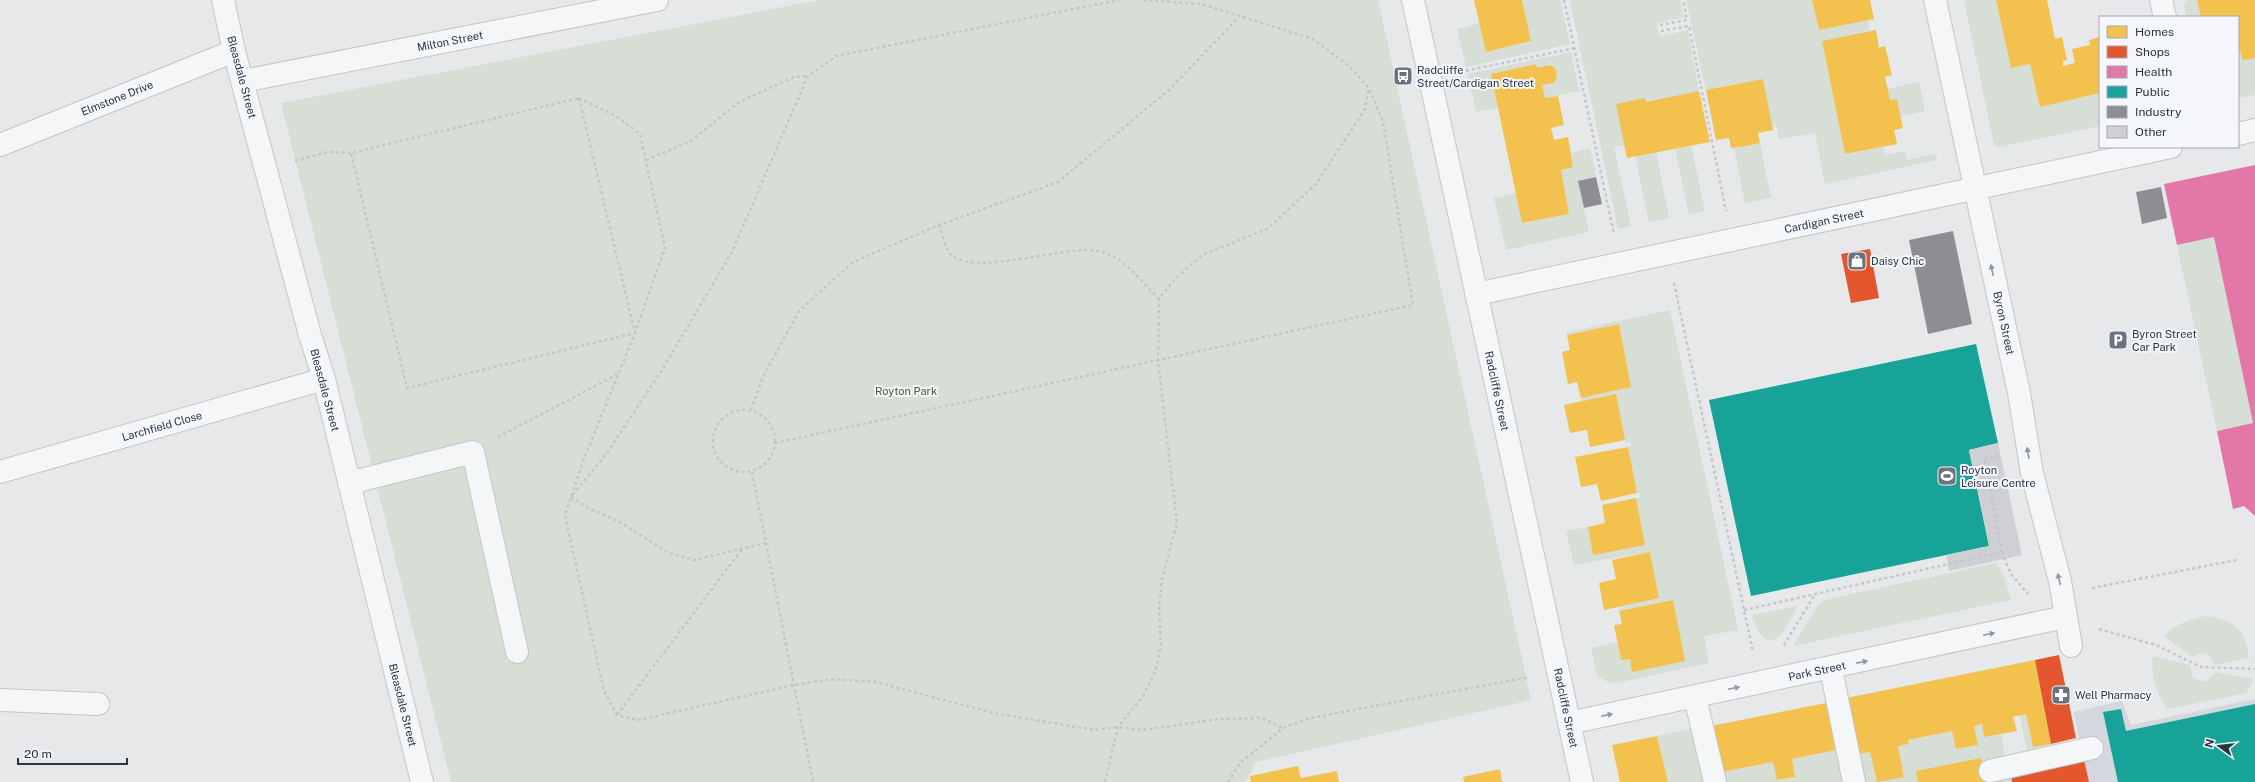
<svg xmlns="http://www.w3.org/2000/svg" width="2255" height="782" font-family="'Public Sans',sans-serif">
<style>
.built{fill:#d4d7dd}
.green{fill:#d6ded6}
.homes{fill:#f2c14e}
.shops{fill:#e4572e}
.health{fill:#e377a8}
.public{fill:#17a398}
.industry{fill:#8d8d92}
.building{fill:#ced0d3}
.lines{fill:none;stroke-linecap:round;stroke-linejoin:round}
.minor-casing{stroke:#c4c6c8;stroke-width:24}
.path{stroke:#c5c6ca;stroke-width:2.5;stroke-dasharray:3 3;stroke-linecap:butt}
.minor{stroke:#f5f6f7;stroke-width:22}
.oneway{fill:#90959e}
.labels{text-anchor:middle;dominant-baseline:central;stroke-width:4;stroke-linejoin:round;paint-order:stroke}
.street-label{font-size:11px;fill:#2b3445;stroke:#f4f6f9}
.poi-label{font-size:11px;fill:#2b3445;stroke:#f4f6f9;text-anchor:start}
.park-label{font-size:11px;fill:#3f6138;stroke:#f4f6f9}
</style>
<rect width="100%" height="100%" fill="#e6e8ea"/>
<polygon class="built" points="2255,699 2255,782 1951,782 2082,756 2074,712 2122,701 2131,725"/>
<g class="green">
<polygon points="820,0 1378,0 1531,700 1256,762 1245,782 451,782 281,103"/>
<polygon points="1522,0 1560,0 1570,44 1466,67 1457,29 1480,23 1486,52 1531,42"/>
<polygon points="1570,0 1680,0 1684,17 1657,23 1660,36 1688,30 1699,91 1646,102 1645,98 1625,145 1614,147 1631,226 1618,229"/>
<polygon points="1686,0 1812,0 1819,30 1868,20 1870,31 1822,41 1845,154 1883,147 1885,155 1904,151 1907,160 1936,154 1937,160 1825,184 1815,133 1779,139 1776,125 1772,126 1763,79 1706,90"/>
<polygon points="1964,0 1996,0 2011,68 2030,64 2040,107 2100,93 2100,126 1999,147 1994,145"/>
<polygon points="2187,0 2197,0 2201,17 2186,17 2184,4"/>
<polygon points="1571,52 1579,91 1545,98 1542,85 1554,83 1557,77 1555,68 1550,65 1537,68 1536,64 1491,74 1498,108 1476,112 1468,74"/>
<polygon points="2238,52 2241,52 2242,60 2255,58 2255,95 2238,98"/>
<polygon points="1919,82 1925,111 1901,116 1897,99 1890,100 1887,89"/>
<polygon points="1760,143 1771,198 1745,203 1734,148"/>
<polygon points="1691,145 1705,211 1689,215 1675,149"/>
<polygon points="1590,148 1596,177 1578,181 1589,232 1506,250 1494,198 1517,193 1523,223 1569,214 1561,170 1573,167 1571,153"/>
<polygon points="1656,152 1669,218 1649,222 1635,156"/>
<polygon points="2214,237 2253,423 2217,431 2177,245"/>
<polygon points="1670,310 1738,630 1704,636 1709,663 1612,684 1597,676 1591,648 1617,642 1621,660 1630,659 1632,671 1673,600 1619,611 1619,607 1659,598 1650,552 1574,565 1566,531 1588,527 1593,555 1636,499 1641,497 1640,493 1637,493 1628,447 1631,446 1631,443 1626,443 1625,440 1616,395 1581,401 1581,398 1631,387 1619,324 1567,335 1567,332"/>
<polygon points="1996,563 2005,579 2011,600 1793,646 1818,605 1828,599"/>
<path d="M 1798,606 C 1793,614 1788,625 1782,633 C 1767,652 1755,629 1752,615 Z"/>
<path d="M 2206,616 C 2235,621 2246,629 2249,658 L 2215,665 L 2208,655 L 2202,653 L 2192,657 L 2164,636 C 2176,624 2189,619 2206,616 Z"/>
<path d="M 2153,656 L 2190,665 L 2192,676 C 2201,684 2209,682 2216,672 L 2253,679 L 2247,693 L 2168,709 C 2156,693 2150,675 2153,656 Z"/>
<polygon points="2026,714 2033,747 2051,744 2052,750 2028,756 2020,716"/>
<polygon points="1982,724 1984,737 2001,734 2006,761 1982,765 1981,758 1916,771 1918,782 1878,782 1904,776 1898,746 1909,744 1908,740 1952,731 1957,749 1977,745 1974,726"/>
<polygon points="1694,728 1705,782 1668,782 1657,736"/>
<polygon points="1840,749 1847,782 1723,782 1721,772 1773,762 1777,780 1795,777 1792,759"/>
<polygon points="1870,752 1877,782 1863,782 1857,754"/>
</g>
<g class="homes">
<polygon points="1474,0 1522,0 1531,41 1486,52"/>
<polygon points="1812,0 1870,0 1874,19 1819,30"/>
<polygon points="1996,0 2047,0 2055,39 2062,37 2067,60 2063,61 2063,66 2075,63 2072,49 2090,45 2089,40 2100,37 2100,93 2040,107 2030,64 2011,68"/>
<polygon points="2197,0 2255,0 2255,58 2242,60 2241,52 2238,52 2238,17 2201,17"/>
<polygon points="1876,30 1879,48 1885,46 1892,75 1885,77 1890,100 1897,99 1903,128 1894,130 1897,144 1845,154 1822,41"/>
<polygon points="1536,64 1537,68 1550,65 1555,68 1557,77 1554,83 1542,85 1545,98 1558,96 1564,125 1551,128 1554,140 1568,137 1573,167 1561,170 1569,214 1522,223 1491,74"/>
<polygon points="1763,79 1773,130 1758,133 1760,143 1746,146 1731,148 1729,138 1716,140 1706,90"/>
<polygon points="1699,91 1710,142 1627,158 1616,104 1645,98 1646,102"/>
<polygon points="1619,324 1631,387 1581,398 1577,382 1568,384 1562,352 1570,350 1567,335"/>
<polygon points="1616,394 1625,440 1590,447 1587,430 1570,433 1564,405"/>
<polygon points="1628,447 1637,493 1601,501 1597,484 1581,487 1575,457"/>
<polygon points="1636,498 1645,545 1593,555 1588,527 1605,523 1602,505"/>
<polygon points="1650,552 1659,598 1604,610 1599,583 1616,579 1612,560"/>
<polygon points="1673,600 1685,661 1632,672 1630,659 1621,660 1614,625 1622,624 1619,611"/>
<polygon points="2035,660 2051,744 2033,747 2026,714 2013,717 2017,731 1984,737 1982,724 1974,726 1978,745 1956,749 1952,731 1908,740 1909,744 1898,746 1904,777 1877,782 1870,752 1857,754 1846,698"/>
<polygon points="1831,702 1840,749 1792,759 1795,777 1777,780 1773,762 1721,772 1711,726"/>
<polygon points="1657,736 1668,782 1620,782 1612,745"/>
<polygon points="1981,758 1986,782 1918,782 1916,771"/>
<polygon points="1298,766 1301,778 1337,771 1339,782 1251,782 1250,776"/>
<polygon points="1500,769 1502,782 1464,782 1463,777"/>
</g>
<g class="shops">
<polygon points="1870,249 1879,298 1851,303 1841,254"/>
<polygon points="2059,655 2076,738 2051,744 2035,660"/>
<polygon points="2084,760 2089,782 2012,782 2011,775"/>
</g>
<polygon class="health" points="2255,165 2255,516 2244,506 2233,509 2217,431 2253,423 2214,237 2177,245 2164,184"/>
<g class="public">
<polygon points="1976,344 1998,443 1969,450 1989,546 1751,596 1709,400"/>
<polygon points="2255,704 2255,782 2118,782 2103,712 2121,709 2126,731"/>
</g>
<g class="industry">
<polygon points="1596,177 1602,204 1584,208 1578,181"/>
<polygon points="2161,187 2167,218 2142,224 2136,192"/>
<polygon points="1953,231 1972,324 1928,334 1909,240"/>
</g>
<polygon class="building" points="1998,443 2022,555 1949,571 1946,555 1989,546 1969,450"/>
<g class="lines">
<g class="minor-casing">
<g id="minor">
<polyline points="223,0 234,51 310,335 324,379 422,782"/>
<polyline points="1413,0 1582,782"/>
<polyline points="1935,0 2019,393 2032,473 2060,581 2071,646"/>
<polyline points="2161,0 2165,17"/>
<polyline points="243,81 657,0"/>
<polyline points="2238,134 2255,130"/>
<polyline points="0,145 234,51"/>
<polyline points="1476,294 2171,147"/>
<polyline points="0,472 324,379"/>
<polyline points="349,483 473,452 517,652"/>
<polyline points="1831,669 1854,782"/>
<polyline points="1695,697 1715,782"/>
<polyline points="0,700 98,704"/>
<polyline points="1569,723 2065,617"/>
<polyline points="1990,771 2092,748"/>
</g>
</g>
<g class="path">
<polyline points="1564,0 1614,234"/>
<polyline points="1660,25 1687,20 1683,0"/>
<polyline points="1661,31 1689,26 1726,211"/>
<polyline points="1460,72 1575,48"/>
<polyline points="579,98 616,116 640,134 665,248 635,333 584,459 565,515 604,691 617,715 638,720 794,685 831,679 876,682 993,713 1094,730 1118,727 1142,730 1220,719 1261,718 1283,728"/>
<polygon points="579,98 635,333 407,388 351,153"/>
<polyline points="646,160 691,141 739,102 794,77 808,76"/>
<polyline points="295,161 327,152 351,153"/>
<path d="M 939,225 C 942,233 944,244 948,251 C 967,282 1070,241 1103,252 C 1126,260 1142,282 1159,299"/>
<polyline points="1674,283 1753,652"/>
<polyline points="751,410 763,377 799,311 853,262 939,225 1058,182 1169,90 1239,17"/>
<circle cx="744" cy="441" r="31"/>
<polyline points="498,437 618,374"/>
<polyline points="775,443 1413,305 1383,122 1369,88 1349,66 1313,39 1202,4 1144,0"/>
<polyline points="752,472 813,782"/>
<polyline points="766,543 694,560 669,553 618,521 590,509 571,497 607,453 662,370 732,252 808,76 836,56 1119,0"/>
<polyline points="2002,552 2011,574 2028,594"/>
<polyline points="2092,588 2237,560"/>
<polyline points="1744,610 2002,552 1984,459 1999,456"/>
<polyline points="2099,629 2156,645 2201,667 2255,669"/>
<polyline points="1784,645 1815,594"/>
<polyline points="617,715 742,549"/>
<polyline points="1105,782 1118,727 1143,696 1155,672 1161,646 1159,610 1162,579 1177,523 1158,360 1159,299 1175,279 1202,255 1267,229 1316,184 1365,109 1369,88"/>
<polyline points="1228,782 1240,763 1283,728 1311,718 1529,677"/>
</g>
<use href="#minor" class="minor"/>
</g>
<defs><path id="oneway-solid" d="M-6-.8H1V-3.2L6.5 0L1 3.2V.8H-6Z"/></defs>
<g class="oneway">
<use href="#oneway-solid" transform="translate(1992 270) rotate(-102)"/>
<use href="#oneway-solid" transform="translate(2028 453) rotate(-99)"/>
<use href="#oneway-solid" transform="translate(2059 579) rotate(-103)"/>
<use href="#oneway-solid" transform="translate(1989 634) rotate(-12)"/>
<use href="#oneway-solid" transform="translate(1862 662) rotate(-12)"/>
<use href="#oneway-solid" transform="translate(1734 688) rotate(-12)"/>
<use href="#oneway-solid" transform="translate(1607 715) rotate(-12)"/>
</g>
<defs>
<g id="bus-square" transform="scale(1)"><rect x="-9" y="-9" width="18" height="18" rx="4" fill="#6c737f" stroke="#f4f6f9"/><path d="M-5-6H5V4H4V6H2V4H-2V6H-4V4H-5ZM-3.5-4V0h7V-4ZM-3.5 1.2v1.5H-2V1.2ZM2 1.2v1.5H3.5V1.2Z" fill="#fff"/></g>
<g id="shop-square" transform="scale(1)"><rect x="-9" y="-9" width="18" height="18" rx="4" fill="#6c737f" stroke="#f4f6f9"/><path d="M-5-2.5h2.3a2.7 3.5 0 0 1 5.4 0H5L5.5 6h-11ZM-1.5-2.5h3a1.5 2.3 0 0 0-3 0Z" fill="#fff"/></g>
<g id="parking-square" transform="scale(1)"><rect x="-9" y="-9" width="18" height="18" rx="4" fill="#6c737f" stroke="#f4f6f9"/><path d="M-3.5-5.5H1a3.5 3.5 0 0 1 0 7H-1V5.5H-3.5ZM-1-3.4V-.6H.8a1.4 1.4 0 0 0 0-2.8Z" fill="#fff"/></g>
<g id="stadium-square" transform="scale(1)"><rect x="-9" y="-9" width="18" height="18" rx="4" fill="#6c737f" stroke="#f4f6f9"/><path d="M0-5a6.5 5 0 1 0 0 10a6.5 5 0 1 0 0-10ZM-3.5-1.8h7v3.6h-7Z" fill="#fff"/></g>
<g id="pharmacy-square" transform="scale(1)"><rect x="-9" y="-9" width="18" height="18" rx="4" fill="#6c737f" stroke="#f4f6f9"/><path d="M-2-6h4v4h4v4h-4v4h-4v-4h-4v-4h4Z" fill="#fff"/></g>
</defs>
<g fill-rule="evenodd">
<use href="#bus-square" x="1403" y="76"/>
<use href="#shop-square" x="1857" y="261"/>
<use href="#parking-square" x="2118" y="340"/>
<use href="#stadium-square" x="1947" y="476"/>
<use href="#pharmacy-square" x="2061" y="695"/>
</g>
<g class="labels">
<g class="street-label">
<text transform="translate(450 41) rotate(-11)">Milton Street</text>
<text transform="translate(242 77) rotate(75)">Bleasdale Street</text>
<text transform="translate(117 98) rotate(-22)">Elmstone Drive</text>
<text transform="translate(1824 221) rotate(-12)">Cardigan Street</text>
<text transform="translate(2004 323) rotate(78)">Byron Street</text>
<text transform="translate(325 390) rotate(75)">Bleasdale Street</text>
<text transform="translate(1497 391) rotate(78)">Radcliffe Street</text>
<text transform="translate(162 426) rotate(-16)">Larchfield Close</text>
<text transform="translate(1817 671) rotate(-12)">Park Street</text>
<text transform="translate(403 705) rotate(76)">Bleasdale Street</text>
<text transform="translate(1566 708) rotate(78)">Radcliffe Street</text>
</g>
<g class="poi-label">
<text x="1417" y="70">Radcliffe<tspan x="1417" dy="13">Street/Cardigan Street</tspan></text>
<text x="1871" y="261">Daisy Chic</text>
<text x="2132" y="334">Byron Street<tspan x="2132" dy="13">Car Park</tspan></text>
<text x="1961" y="470">Royton<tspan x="1961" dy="13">Leisure Centre</tspan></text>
<text x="2075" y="695">Well Pharmacy</text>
</g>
<g class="park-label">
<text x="906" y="391">Royton Park</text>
</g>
</g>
<rect x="2099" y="16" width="140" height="132" fill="#f4f6f9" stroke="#a4a8b1"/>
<rect x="2107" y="26" width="20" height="12" fill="#f2c14e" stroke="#a4a8b1"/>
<text x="2135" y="36" font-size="12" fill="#2b3445">Homes</text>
<rect x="2107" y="46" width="20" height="12" fill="#e4572e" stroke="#a4a8b1"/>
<text x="2135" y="56" font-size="12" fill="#2b3445">Shops</text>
<rect x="2107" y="66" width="20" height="12" fill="#e377a8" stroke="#a4a8b1"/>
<text x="2135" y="76" font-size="12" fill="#2b3445">Health</text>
<rect x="2107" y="86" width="20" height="12" fill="#17a398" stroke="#a4a8b1"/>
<text x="2135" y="96" font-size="12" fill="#2b3445">Public</text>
<rect x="2107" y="106" width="20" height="12" fill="#8d8d92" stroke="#a4a8b1"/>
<text x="2135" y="116" font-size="12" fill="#2b3445">Industry</text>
<rect x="2107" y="126" width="20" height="12" fill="#ced0d3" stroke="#a4a8b1"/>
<text x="2135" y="136" font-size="12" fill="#2b3445">Other</text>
<g transform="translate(2219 746) rotate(285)" stroke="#f4f6f9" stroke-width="3" paint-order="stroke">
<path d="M0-3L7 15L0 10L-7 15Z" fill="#2b3445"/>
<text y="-6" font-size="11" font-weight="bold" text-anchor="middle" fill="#2b3445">N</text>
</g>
<path d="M18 758v6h109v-6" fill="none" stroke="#2b3445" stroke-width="2"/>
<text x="24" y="758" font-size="12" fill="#2b3445" stroke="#f4f6f9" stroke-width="3" paint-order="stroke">20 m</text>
</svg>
